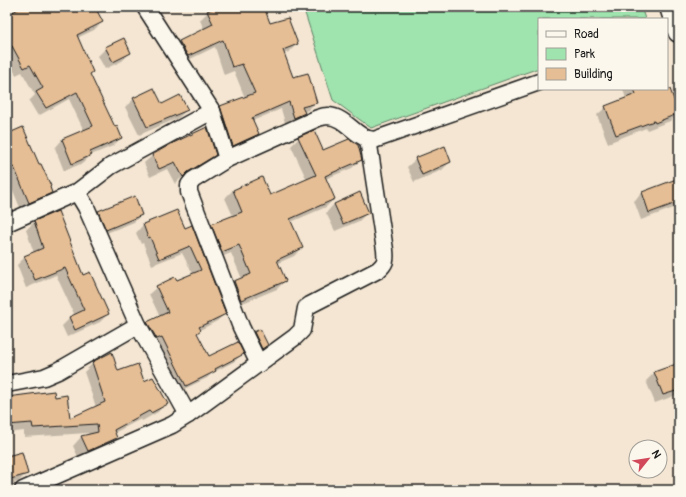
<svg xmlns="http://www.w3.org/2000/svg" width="686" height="497" font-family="Pangolin,sans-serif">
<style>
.green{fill:#9fe3ae;stroke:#5e8065}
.shadow{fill:#0003}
.building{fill:#e5be95;stroke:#1c1c1c}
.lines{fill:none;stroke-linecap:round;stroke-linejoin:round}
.minor-casing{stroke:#1c1c1c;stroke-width:19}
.primary-casing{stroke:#1c1c1c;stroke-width:25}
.minor{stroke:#fbf7ec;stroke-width:16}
.primary{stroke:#fbf7ec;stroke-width:22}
</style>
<rect width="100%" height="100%" fill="#f4e6d2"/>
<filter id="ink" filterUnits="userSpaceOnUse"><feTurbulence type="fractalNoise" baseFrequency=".025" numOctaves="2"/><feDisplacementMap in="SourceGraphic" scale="8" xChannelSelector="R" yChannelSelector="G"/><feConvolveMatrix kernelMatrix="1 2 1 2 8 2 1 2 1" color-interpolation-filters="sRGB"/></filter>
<g filter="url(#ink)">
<polygon class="green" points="303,7 641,7 645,19 539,19 539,68 371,128 333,100"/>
<g class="shadow">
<polygon points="29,7 98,7 95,9 102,22 94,30 77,38 89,74 114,128 121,138 113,146 91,155 83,163 64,171 55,148 62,140 84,131 69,99 38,116 29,101 35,95 22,72 16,75 7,58 7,16"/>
<polygon points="211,7 263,7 270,24 297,44 289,52 283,54 293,79 316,102 308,110 304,112 304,113 296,121 286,126 281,109 252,121 257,134 249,142 225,153 213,115 221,107 245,98 234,71 224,75 215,47 180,64 171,50 179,42 204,30 200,20 208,12 212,10"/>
<polygon points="106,48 130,53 122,61 105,69 98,56"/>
<polygon points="667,84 678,113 670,121 647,130 646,128 608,143 597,115 606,107 626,99 623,89 667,89"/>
<polygon points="134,99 162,106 187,110 178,118 139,135 125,107"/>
<polygon points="7,135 51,193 42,201 21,210 7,176"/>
<polygon points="299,138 322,151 361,160 352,168 325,179 334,199 326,207 291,222 302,248 294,256 278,263 285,281 277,289 233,307 226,290 234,282 242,279 231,253 214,260 204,233 212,225 233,216 225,198 233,190 270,196 307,180 291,146"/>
<polygon points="153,155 215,155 206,163 180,179 175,184 167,169 150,177 144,163"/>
<polygon points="416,159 450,162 442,170 414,182 407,167"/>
<polygon points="679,179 679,206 641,220 634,201 642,193"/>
<polygon points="334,204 368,212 359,221 335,231 326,213"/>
<polygon points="176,211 225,314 217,321 200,330 196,334 208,358 242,354 235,361 212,373 207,378 178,392 141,330 148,323 160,317 149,294 157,287 176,281 193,274 182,253 152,265 143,243 141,244 136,233 143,225"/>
<polygon points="99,212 141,215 134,222 99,236 92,219"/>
<polygon points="34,222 82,276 108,314 100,322 67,337 62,326 70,318 75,316 56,275 26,288 17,265 25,257 34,253 26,230"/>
<polygon points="255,333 267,344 259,353 246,341"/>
<polygon points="93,363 144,383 166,403 158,412 142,421 141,419 114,433 116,438 108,447 79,459 73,446 81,437 88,435 88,433 24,437 24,431 7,433 7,398 54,398 69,419 96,407 84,372"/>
<polygon points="679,364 679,394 655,403 646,381 654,373"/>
<polygon points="7,457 26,474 18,482 7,485"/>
</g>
<g class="building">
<polygon points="22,7 95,7 103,22 77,35 93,72 90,74 115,127 117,126 122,138 90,152 92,155 72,164 62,139 93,126 77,92 46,108 36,92 43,88 30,65 24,68 12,46 7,49 7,15"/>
<polygon points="216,7 264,7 270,23 288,18 298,44 283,50 293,77 308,73 317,103 302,107 305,113 294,118 289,102 252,118 259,134 233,146 220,106 255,93 242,64 232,67 223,40 188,56 179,41 213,24 207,11"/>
<polygon points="124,38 131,53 113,62 105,47"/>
<polygon points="154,88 162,104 180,95 188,110 147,127 133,98"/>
<polygon points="634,89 670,89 679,113 655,123 654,121 616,135 605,106 636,94"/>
<polygon points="23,127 39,164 41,164 51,186 50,187 52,193 29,203 14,167 12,168 7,156 7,134"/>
<polygon points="207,127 216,155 188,172 183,177 175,162 159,169 152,155 171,144"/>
<polygon points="314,130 323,150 349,139 358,145 362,160 325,176 335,199 290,219 303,248 277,260 286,281 241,300 234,281 251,274 239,245 222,252 211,224 242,212 233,190 262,177 270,195 316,175 298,137"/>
<polygon points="445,146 451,162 422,175 415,158"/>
<polygon points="679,178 679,202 649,213 642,192"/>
<polygon points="360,192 369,213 343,224 334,204"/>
<polygon points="135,196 142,215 106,230 98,211"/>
<polygon points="177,210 185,228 192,225 226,314 199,327 201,330 197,333 209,356 238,342 244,354 215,369 216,371 186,386 162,337 157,339 147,322 168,312 156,286 175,277 177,280 201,270 190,246 159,259 150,237 148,238 143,224"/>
<polygon points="58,211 83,275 90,272 109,314 75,330 69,317 84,310 65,268 35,280 24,256 43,248 34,221"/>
<polygon points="260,329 268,345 262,349 254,332"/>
<polygon points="112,352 118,371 138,364 144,381 153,377 168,404 151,413 149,411 114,430 117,438 88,451 81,436 98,432 97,424 33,428 32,423 7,425 7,397 54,391 55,397 67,395 70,418 105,402 92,362"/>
<polygon points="679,363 679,390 663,395 654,372"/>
<polygon points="22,452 28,474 7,480 7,456"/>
</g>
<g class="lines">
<g class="minor-casing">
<g id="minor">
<polyline points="145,7 212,111 227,159 193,180 189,185 189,192 241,327 259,364"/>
<path d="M 227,159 L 318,118 C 321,117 325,116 328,116 C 345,117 353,134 368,139 C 368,139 374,140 374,140 L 539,82"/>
<polyline points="77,192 86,207 138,325 188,415"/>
<polyline points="7,223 77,192 111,166 212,111"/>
<polyline points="7,384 44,377 58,371 138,325"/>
<path d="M 23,490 L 172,425 L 188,415 L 295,337 L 302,330 L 306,308 L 310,305 L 378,270 C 386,263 386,260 385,250 L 368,139"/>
</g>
</g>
<g class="primary-casing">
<polyline id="primary" points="671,7 679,31"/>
</g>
<use href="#minor" class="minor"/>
<use href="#primary" class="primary"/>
</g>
</g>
<rect width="686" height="497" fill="none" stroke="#fbf7ec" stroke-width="24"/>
<rect x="12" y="12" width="662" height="473" fill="none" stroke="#1c1c1c" stroke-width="1.5" filter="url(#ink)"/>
<rect x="538" y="18" width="130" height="72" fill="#fbf7ec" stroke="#a29f99"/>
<rect x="546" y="31" width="20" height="6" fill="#fbf7ec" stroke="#a29f99"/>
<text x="574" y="38" font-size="12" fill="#1c1c1c">Road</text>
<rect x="546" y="48" width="20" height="12" fill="#9fe3ae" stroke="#a29f99"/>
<text x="574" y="58" font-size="12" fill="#1c1c1c">Park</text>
<rect x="546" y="68" width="20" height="12" fill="#e5be95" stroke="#a29f99"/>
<text x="574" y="78" font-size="12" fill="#1c1c1c">Building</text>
<g transform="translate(648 459) rotate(60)"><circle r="19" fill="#fbf7ec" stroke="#a29f99"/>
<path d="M0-3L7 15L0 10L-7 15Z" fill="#d1495b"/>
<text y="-6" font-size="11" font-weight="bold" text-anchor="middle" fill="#1c1c1c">N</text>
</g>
</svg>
